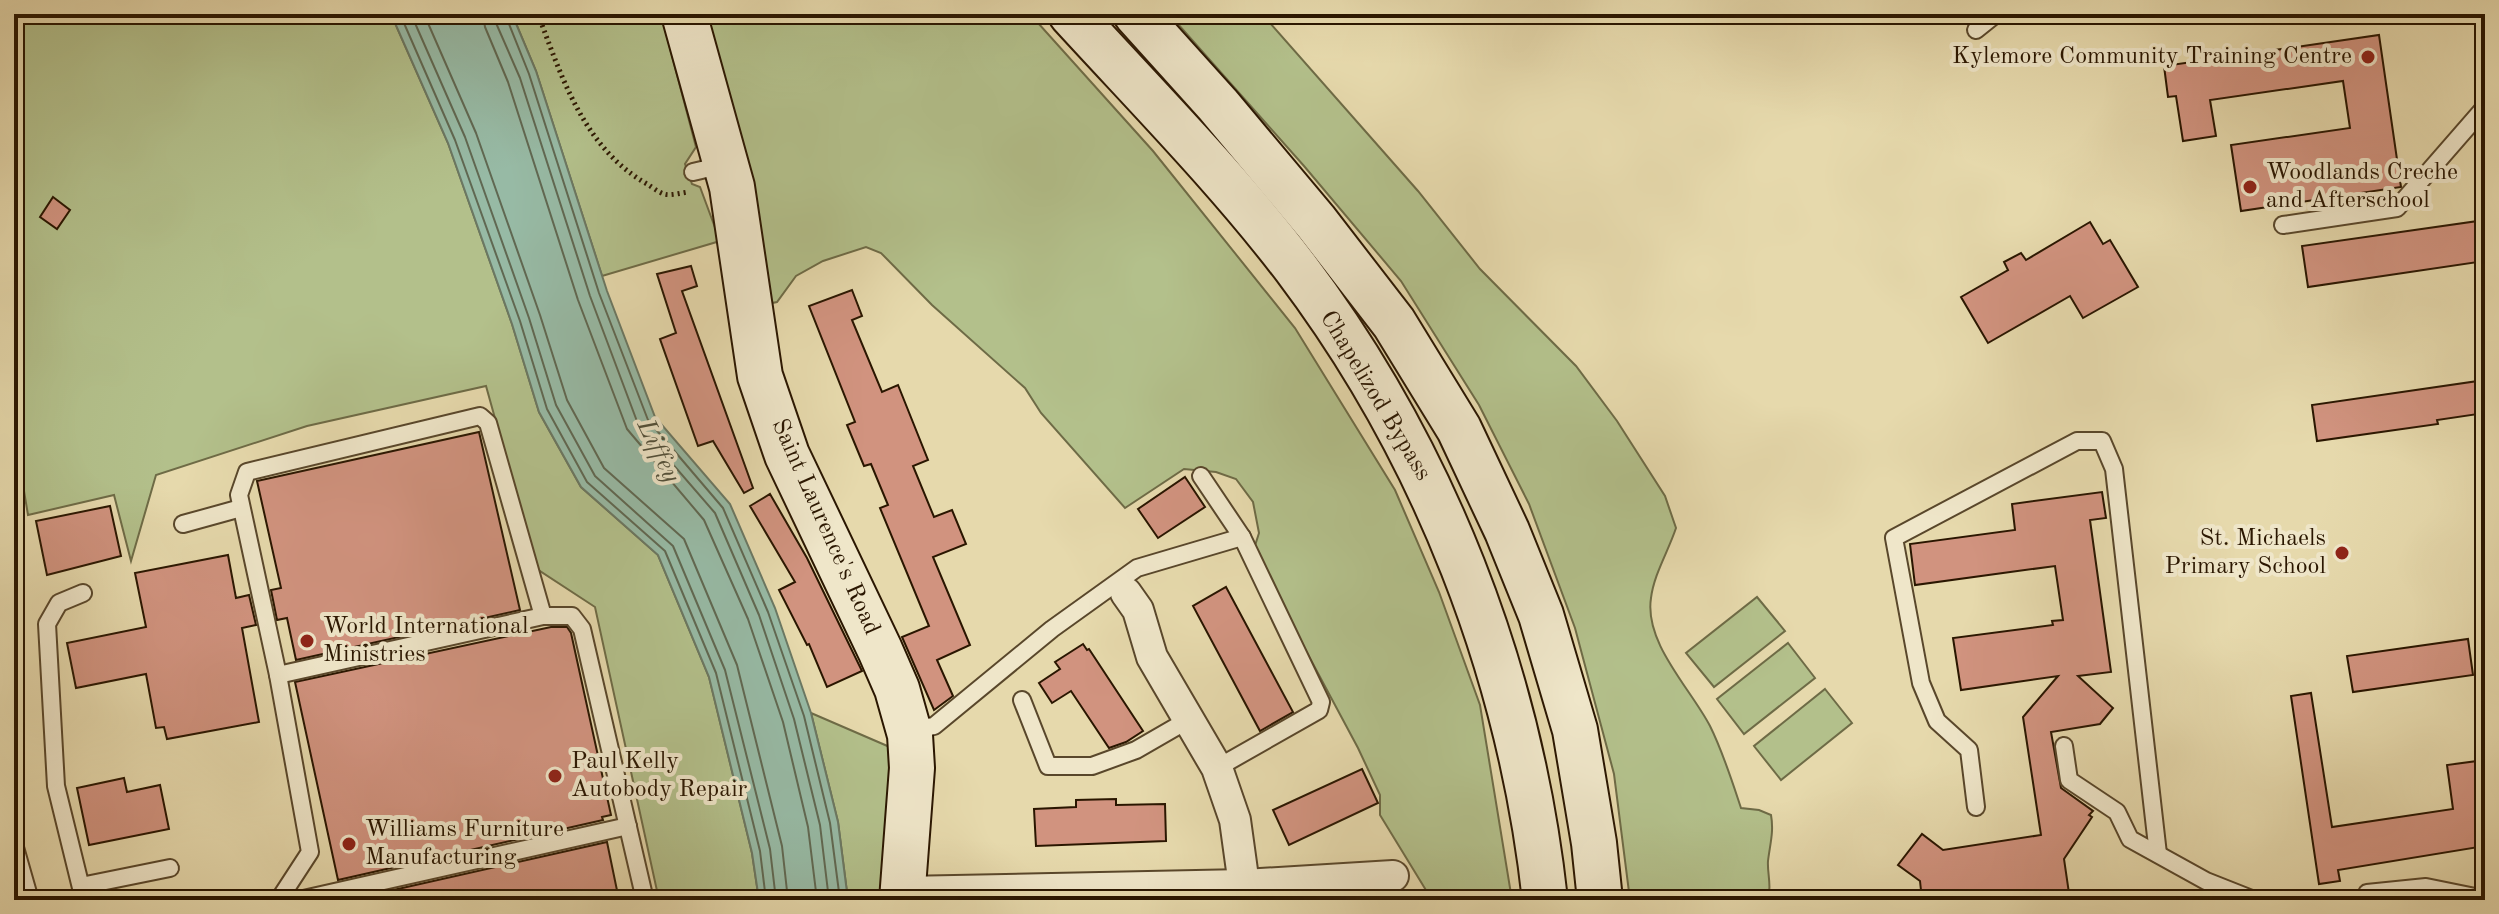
<svg xmlns="http://www.w3.org/2000/svg" width="2499" height="914" font-family="'Old Standard TT',serif">
<style>
.green{fill:#b3c08b;stroke:#6e6b46;stroke-width:2}
.water{fill:#97baa5;stroke:#6b7863;stroke-width:2}
.lines{fill:none;stroke-linecap:round;stroke-linejoin:round}
.shore{stroke:#606852;stroke-width:2}
.building{fill:#d1937f;stroke:#2a1600;stroke-width:2}
.lane-casing{stroke:#59472b;stroke-width:20}
.street-casing{stroke:#59472b;stroke-width:34}
.secondary-casing{stroke:#2a1600;stroke-width:48}
.path{stroke:#2a1600;stroke-width:5;stroke-dasharray:2 4;stroke-linecap:butt}
.lane{stroke:#efe6c9;stroke-width:16}
.street{stroke:#efe6c9;stroke-width:30}
.secondary{stroke:#efe6c9;stroke-width:44}
.poi-dot{fill:#8f2418;stroke:#efe6c9;stroke-width:3}
.labels{text-anchor:middle;dominant-baseline:central;stroke-width:8;stroke-linejoin:round;paint-order:stroke}
.poi-label{font-size:24px;fill:#2a1600;stroke:#efe6c9;text-anchor:start}
.street-label{font-size:24px;fill:#2a1600;stroke:#efe6c9}
.water-label{font-size:26px;font-style:italic;fill:#504f3a;stroke:#efe6c9}
</style>
<rect width="100%" height="100%" fill="#e6d9ac"/>
<filter id="stains"><feTurbulence type="fractalNoise" baseFrequency=".0025" numOctaves="4"/><feColorMatrix values="0 0 0 0 .2 0 0 0 0 .09 0 0 0 0 .02 0 0 0 .5 -.17"/></filter>
<radialGradient id="worn" r=".72"><stop offset=".6" stop-color="#630" stop-opacity="0"/><stop offset="1" stop-color="#630" stop-opacity=".3"/></radialGradient>
<g class="green">
<polygon points="14,14 391,14 448,143 512,324 539,412 581,487 658,555 709,677 752,853 759,900 659,900 595,607 537,569 486,386 307,426 156,475 131,561 114,495 28,515 14,431"/>
<polygon points="512,14 661,14 696,147 685,164 692,184 700,187 720,241 602,276 536,71"/>
<polygon points="696,14 1030,14 1153,151 1295,328 1395,490 1439,592 1480,705 1512,900 1432,900 1380,815 1380,795 1358,748 1253,552 1259,533 1253,502 1236,479 1216,472 1184,469 1125,508 1041,413 1025,388 932,305 881,253 866,247 823,261 796,276 777,302 767,304"/>
<path d="M 1169,14 L 1262,14 L 1418,191 L 1480,269 L 1576,366 L 1617,421 L 1665,496 L 1676,528 C 1668,552 1654,574 1651,598 C 1644,643 1691,689 1710,726 C 1723,752 1732,781 1741,808 L 1759,810 L 1771,815 C 1774,832 1770,844 1768,861 C 1767,874 1773,889 1766,900 L 1630,900 L 1614,774 L 1575,628 L 1529,504 L 1479,405 L 1401,281 L 1304,166 Z"/>
<polygon points="1757,597 1785,631 1714,687 1686,653"/>
<polygon points="1788,643 1815,678 1744,734 1717,699"/>
<polygon points="1825,689 1852,723 1781,780 1754,746"/>
<polygon points="811,713 892,748 884,900 848,900 838,822"/>
</g>
<polygon class="water" points="391,14 512,14 536,71 607,291 655,417 730,504 775,608 811,713 838,822 848,900 759,900 752,853 709,677 658,555 581,487 539,412 512,324 448,143"/>
<g class="lines">
<g class="shore">
<polyline points="400,14 455,140 520,321 547,409 587,482 665,551 716,673 760,851 766,900"/>
<polyline points="411,14 465,137 529,318 556,405 595,476 673,546 725,670 770,849 776,900"/>
<polyline points="424,14 476,133 540,315 567,400 604,468 684,539 737,665 782,846 788,900"/>
<polyline points="483,14 485,27 508,82 578,300 627,429 704,520 748,619 783,722 808,827 817,900"/>
<polyline points="495,14 496,23 520,78 590,296 638,424 715,513 759,615 794,719 820,825 829,900"/>
<polyline points="505,14 529,74 599,293 648,420 723,508 768,612 804,716 830,823 840,900"/>
</g>
</g>
<g class="building">
<polygon points="2379,35 2401,187 2241,211 2231,145 2350,128 2343,81 2210,100 2216,136 2183,141 2176,96 2168,97 2164,66"/>
<polygon points="53,197 70,210 57,229 40,217"/>
<polygon points="2485,220 2485,261 2308,287 2302,246"/>
<polygon points="2090,222 2103,244 2110,240 2138,287 2083,318 2070,296 1988,343 1961,297 2008,270 2004,262 2021,253 2026,260"/>
<polygon points="691,266 697,286 682,291 753,488 744,493 713,441 698,446 660,339 676,333 657,274"/>
<polygon points="852,290 862,316 852,320 882,392 898,385 928,460 913,466 934,517 952,510 966,544 933,557 970,645 937,660 953,696 934,710 902,637 929,626 880,508 888,505 871,464 864,466 847,425 855,422 809,306"/>
<polygon points="2485,380 2485,413 2437,420 2438,424 2317,441 2312,405"/>
<polygon points="479,432 520,610 296,660 287,618 277,620 271,590 281,588 257,481"/>
<polygon points="1185,477 1205,507 1158,538 1138,509"/>
<polygon points="2102,492 2106,518 2090,520 2111,672 2078,676 2113,708 2100,724 2051,732 2061,788 2093,811 2089,815 2092,817 2064,859 2070,900 1922,900 1920,881 1898,865 1922,834 1943,850 2041,835 2023,717 2058,676 1961,690 1953,638 2053,625 2052,621 2063,620 2055,566 1915,585 1910,544 2015,530 2012,504"/>
<polygon points="770,494 807,558 862,671 827,687 809,644 807,645 779,590 795,582 750,506"/>
<polygon points="110,506 121,556 47,575 36,521"/>
<polygon points="228,555 236,598 249,595 256,625 242,628 259,722 167,739 164,727 156,728 146,674 76,688 67,643 146,627 135,573"/>
<polygon points="1226,587 1293,712 1260,731 1193,606"/>
<polygon points="551,627 567,627 571,633 611,815 602,817 603,820 338,880 295,682"/>
<polygon points="2468,639 2473,675 2353,692 2347,656"/>
<polygon points="1083,644 1087,650 1089,649 1143,731 1126,742 1109,748 1071,691 1052,703 1039,683 1060,669 1055,662"/>
<polygon points="2311,693 2332,827 2453,809 2447,765 2485,760 2485,846 2338,870 2340,881 2319,884 2291,696"/>
<polygon points="1362,769 1378,803 1289,845 1273,810"/>
<polygon points="124,778 127,792 160,785 169,829 89,845 77,788"/>
<polygon points="1116,799 1116,805 1165,804 1166,841 1036,846 1034,809 1076,807 1076,800"/>
<polygon points="607,842 619,900 349,900"/>
</g>
<g class="lines">
<g class="lane-casing">
<g id="lane">
<polyline points="1976,30 1996,14"/>
<polyline points="693,172 723,165"/>
<polyline points="2283,225 2397,208 2485,107"/>
<polyline points="1201,476 1242,537 1321,702 1319,710 1217,768"/>
<polyline points="183,524 241,508"/>
<polyline points="83,593 59,603 47,624 56,786 84,900"/>
<polyline points="278,675 543,616 572,616 582,629 645,900"/>
<polyline points="1022,700 1048,766 1092,766 1136,750 1188,720"/>
<polyline points="911,730 934,726 1052,629 1137,568 1242,537"/>
<polyline points="2064,746 2069,780 2117,812 2130,839 2206,881 2254,900"/>
<polyline points="1976,807 1969,750 1937,721 1921,683 1894,538 2077,441 2102,441 2114,469 2158,854"/>
<polyline points="14,844 30,900"/>
<polyline points="81,886 170,868"/>
<polyline points="2367,893 2426,887 2485,899"/>
<polyline points="282,900 282,895 310,852 278,675 239,495 247,472 480,416 488,423 543,616"/>
<polyline points="299,900 628,826"/>
</g>
</g>
<g class="street-casing">
<g id="street">
<polyline points="1126,593 1138,610 1152,657 1217,768 1235,820 1244,885"/>
<polyline points="903,892 1244,885 1393,876"/>
</g>
</g>
<g class="secondary-casing">
<g id="secondary">
<polyline points="684,14 732,187 760,376 787,455 880,650 897,689 910,735 912,768 902,900"/>
<path d="M 1071,14 C 1147,97 1227,178 1295,267 C 1434,451 1520,671 1545,900"/>
<polyline points="1136,14 1218,105 1316,222 1394,323 1459,429 1507,531 1541,615 1575,730 1594,843 1600,900"/>
</g>
</g>
<path class="path" d="M 538,14 C 562,78 584,148 647,184 C 652,187 658,192 664,194 C 670,196 681,193 688,192"/>
<use href="#lane" class="lane"/>
<use href="#street" class="street"/>
<use href="#secondary" class="secondary"/>
</g>
<g class="poi-dot">
<circle cx="2368" cy="57" r="8"/>
<circle cx="2250" cy="187" r="8"/>
<circle cx="2342" cy="553" r="8"/>
<circle cx="307" cy="641" r="8"/>
<circle cx="555" cy="776" r="8"/>
<circle cx="349" cy="844" r="8"/>
</g>
<g class="labels">
<g class="poi-label">
<text x="2352" y="57" text-anchor="end">Kylemore Community Training Centre</text>
<text x="2266" y="173">Woodlands Creche<tspan x="2266" dy="28">and Afterschool</tspan></text>
<text x="2326" y="539" text-anchor="end">St. Michaels<tspan x="2326" dy="28">Primary School</tspan></text>
<text x="323" y="627">World International<tspan x="323" dy="28">Ministries</tspan></text>
<text x="571" y="762">Paul Kelly<tspan x="571" dy="28">Autobody Repair</tspan></text>
<text x="365" y="830">Williams Furniture<tspan x="365" dy="28">Manufacturing</tspan></text>
</g>
<g class="street-label">
<text transform="translate(1375 396) rotate(59)">Chapelizod Bypass</text>
<text transform="translate(825 527) rotate(66)">Saint Laurence's Road</text>
</g>
<g class="water-label">
<text transform="translate(658 451) rotate(64)">Liffey</text>
</g>
</g>
<rect width="2499" height="914" fill="none" stroke="#e6d9ac" stroke-width="48"/>
<rect x="16" y="16" width="2467" height="882" fill="none" stroke="#2a1600" stroke-width="4"/>
<rect x="24" y="24" width="2451" height="866" fill="none" stroke="#2a1600" stroke-width="2"/>
<rect width="100%" height="100%" filter="url(#stains)"/>
<rect width="100%" height="100%" fill="url(#worn)"/>
</svg>
